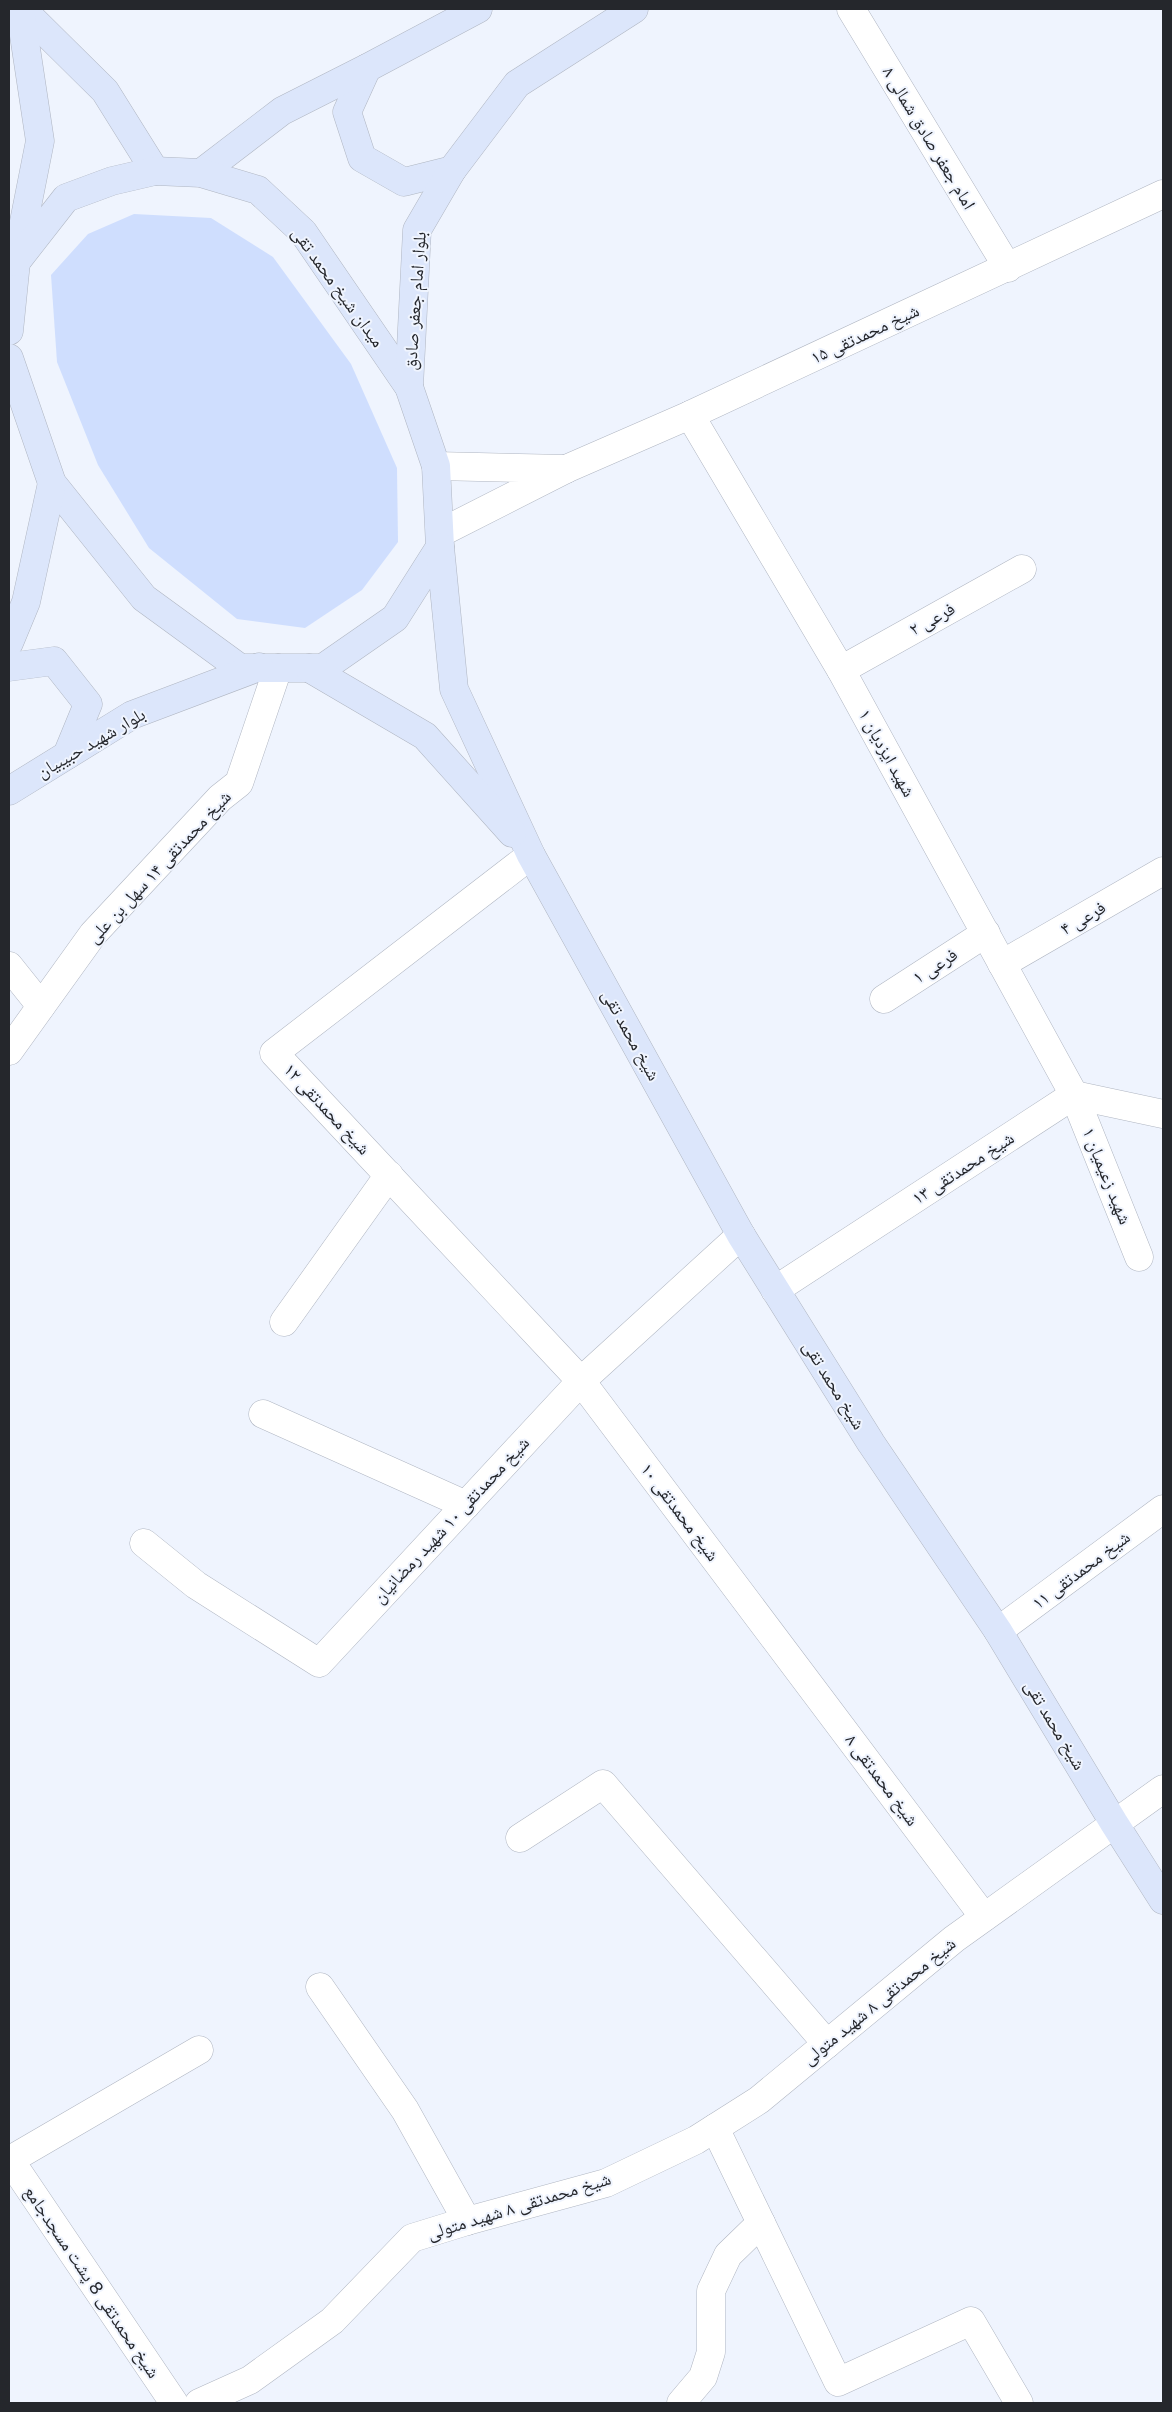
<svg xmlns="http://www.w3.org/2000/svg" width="1172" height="2412" font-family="Figtree,'Noto Naskh Arabic',sans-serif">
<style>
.green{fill:#cfdefe}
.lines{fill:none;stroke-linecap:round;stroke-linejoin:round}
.minor-casing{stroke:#b0b6c2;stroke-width:29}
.secondary-casing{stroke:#b0b6c2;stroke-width:29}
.minor{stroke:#fff;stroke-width:28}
.secondary{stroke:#dce6fb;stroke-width:28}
.labels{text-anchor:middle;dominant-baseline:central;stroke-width:4;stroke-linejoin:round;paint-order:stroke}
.street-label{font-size:18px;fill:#25272c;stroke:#eff4fe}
</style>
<rect width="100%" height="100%" fill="#eff4fe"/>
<polygon class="green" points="134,214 211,218 273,257 351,364 397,468 398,542 362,590 305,628 237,619 149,548 98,465 57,362 51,275 88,234"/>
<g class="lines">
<g class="minor-casing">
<g id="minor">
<polyline points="851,9 1008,268"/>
<polyline points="690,415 841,670 1074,1095 1139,1257"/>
<polyline points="436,466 566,469 440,533"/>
<polyline points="566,469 690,415 1163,194"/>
<polyline points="841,670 1022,569"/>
<polyline points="531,855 274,1053 581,1381 984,1917"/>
<polyline points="1002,964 1163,871"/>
<polyline points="9,966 41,1006"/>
<polyline points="884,999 986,933"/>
<polyline points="9,1051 93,934 220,798 239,783 278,668"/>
<polyline points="775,1290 1074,1095 1163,1114"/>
<polyline points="284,1322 389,1175"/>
<polyline points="263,1414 466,1505"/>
<polyline points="144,1543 196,1585 319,1663 581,1381 741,1235"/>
<polyline points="998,1631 1163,1509"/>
<polyline points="520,1838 603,1784 827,2044"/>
<polyline points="320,1987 405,2110 467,2221"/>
<polyline points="715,2128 838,2382 971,2321 1019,2403"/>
<polyline points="174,2403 10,2160 199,2050"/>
<polyline points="199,2403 250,2380 332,2321 412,2238 467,2221 606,2183 696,2140 759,2100 954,1939 1163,1789"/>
<polyline points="681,2403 703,2377 711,2352 711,2291 728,2255 761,2223"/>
</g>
</g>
<g class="secondary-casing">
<g id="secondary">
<polyline points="22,9 105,91 155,171"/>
<polyline points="367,68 347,112 362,158 404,182 452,170"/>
<polyline points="201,173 282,111 367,68 478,9"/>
<polyline points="9,331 16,262 40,141 20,9"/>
<polyline points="9,358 52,483 144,598 240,668 323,668 395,618 440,547 436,466 409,387 303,232 258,190 201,173 155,171 112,181 66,198 16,262"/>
<polyline points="409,387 417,230 452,170 517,84 634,9"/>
<polyline points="440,547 454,689 531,855 741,1235 871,1443 998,1631 1114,1823 1163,1900"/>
<polyline points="9,643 26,602 52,483"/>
<polyline points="9,667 54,661 88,704 67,755"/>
<polyline points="309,668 425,736 512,833"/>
<polyline points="9,791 132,715 259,667"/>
</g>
</g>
<use href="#minor" class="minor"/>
<use href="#secondary" class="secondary"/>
</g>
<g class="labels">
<g class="street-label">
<text transform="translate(929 138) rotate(59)">امام جعفر صادق شمالی ۸</text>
<text transform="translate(338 287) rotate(54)">میدان شیخ محمد تقی</text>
<text transform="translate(415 301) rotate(-86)">بلوار امام جعفر صادق</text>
<text transform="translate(865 334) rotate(-25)">شیخ محمدتقی ۱۵</text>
<text transform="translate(932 619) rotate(-29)">فرعی ۲</text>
<text transform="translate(91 743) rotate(-30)">بلوار شهید حبیبیان</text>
<text transform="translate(887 753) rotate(61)">شهید ایزدیان ۱</text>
<text transform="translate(159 867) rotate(-47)">شیخ محمدتقی ۱۴ سهل بن علی</text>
<text transform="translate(1083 918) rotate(-30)">فرعی ۴</text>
<text transform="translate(935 966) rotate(-33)">فرعی ۱</text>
<text transform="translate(631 1035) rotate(61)">شیخ محمد تقی</text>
<text transform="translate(327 1109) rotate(47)">شیخ محمدتقی ۱۲</text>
<text transform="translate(963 1168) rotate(-33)">شیخ محمدتقی ۱۳</text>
<text transform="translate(1107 1176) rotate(68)">شهید زعیمیان ۱</text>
<text transform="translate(834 1385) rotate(58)">شیخ محمد تقی</text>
<text transform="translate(680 1512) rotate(53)">شیخ محمدتقی ۱۰</text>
<text transform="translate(451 1520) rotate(-47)">شیخ محمدتقی ۱۰ شهید رمضانیان</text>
<text transform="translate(1081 1570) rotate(-37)">شیخ محمدتقی ۱۱</text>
<text transform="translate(1055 1725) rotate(59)">شیخ محمد تقی</text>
<text transform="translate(882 1780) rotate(53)">شیخ محمدتقی ۸</text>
<text transform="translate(879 2001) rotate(-39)">شیخ محمدتقی ۸ شهید متولی</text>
<text transform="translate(519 2206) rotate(-17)">شیخ محمدتقی ۸ شهید متولی</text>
<text transform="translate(92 2282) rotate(56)">شیخ محمدتقی 8 پشت مسجدجامع</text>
</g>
</g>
<rect width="1172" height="2412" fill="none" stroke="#25272c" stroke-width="20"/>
</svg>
